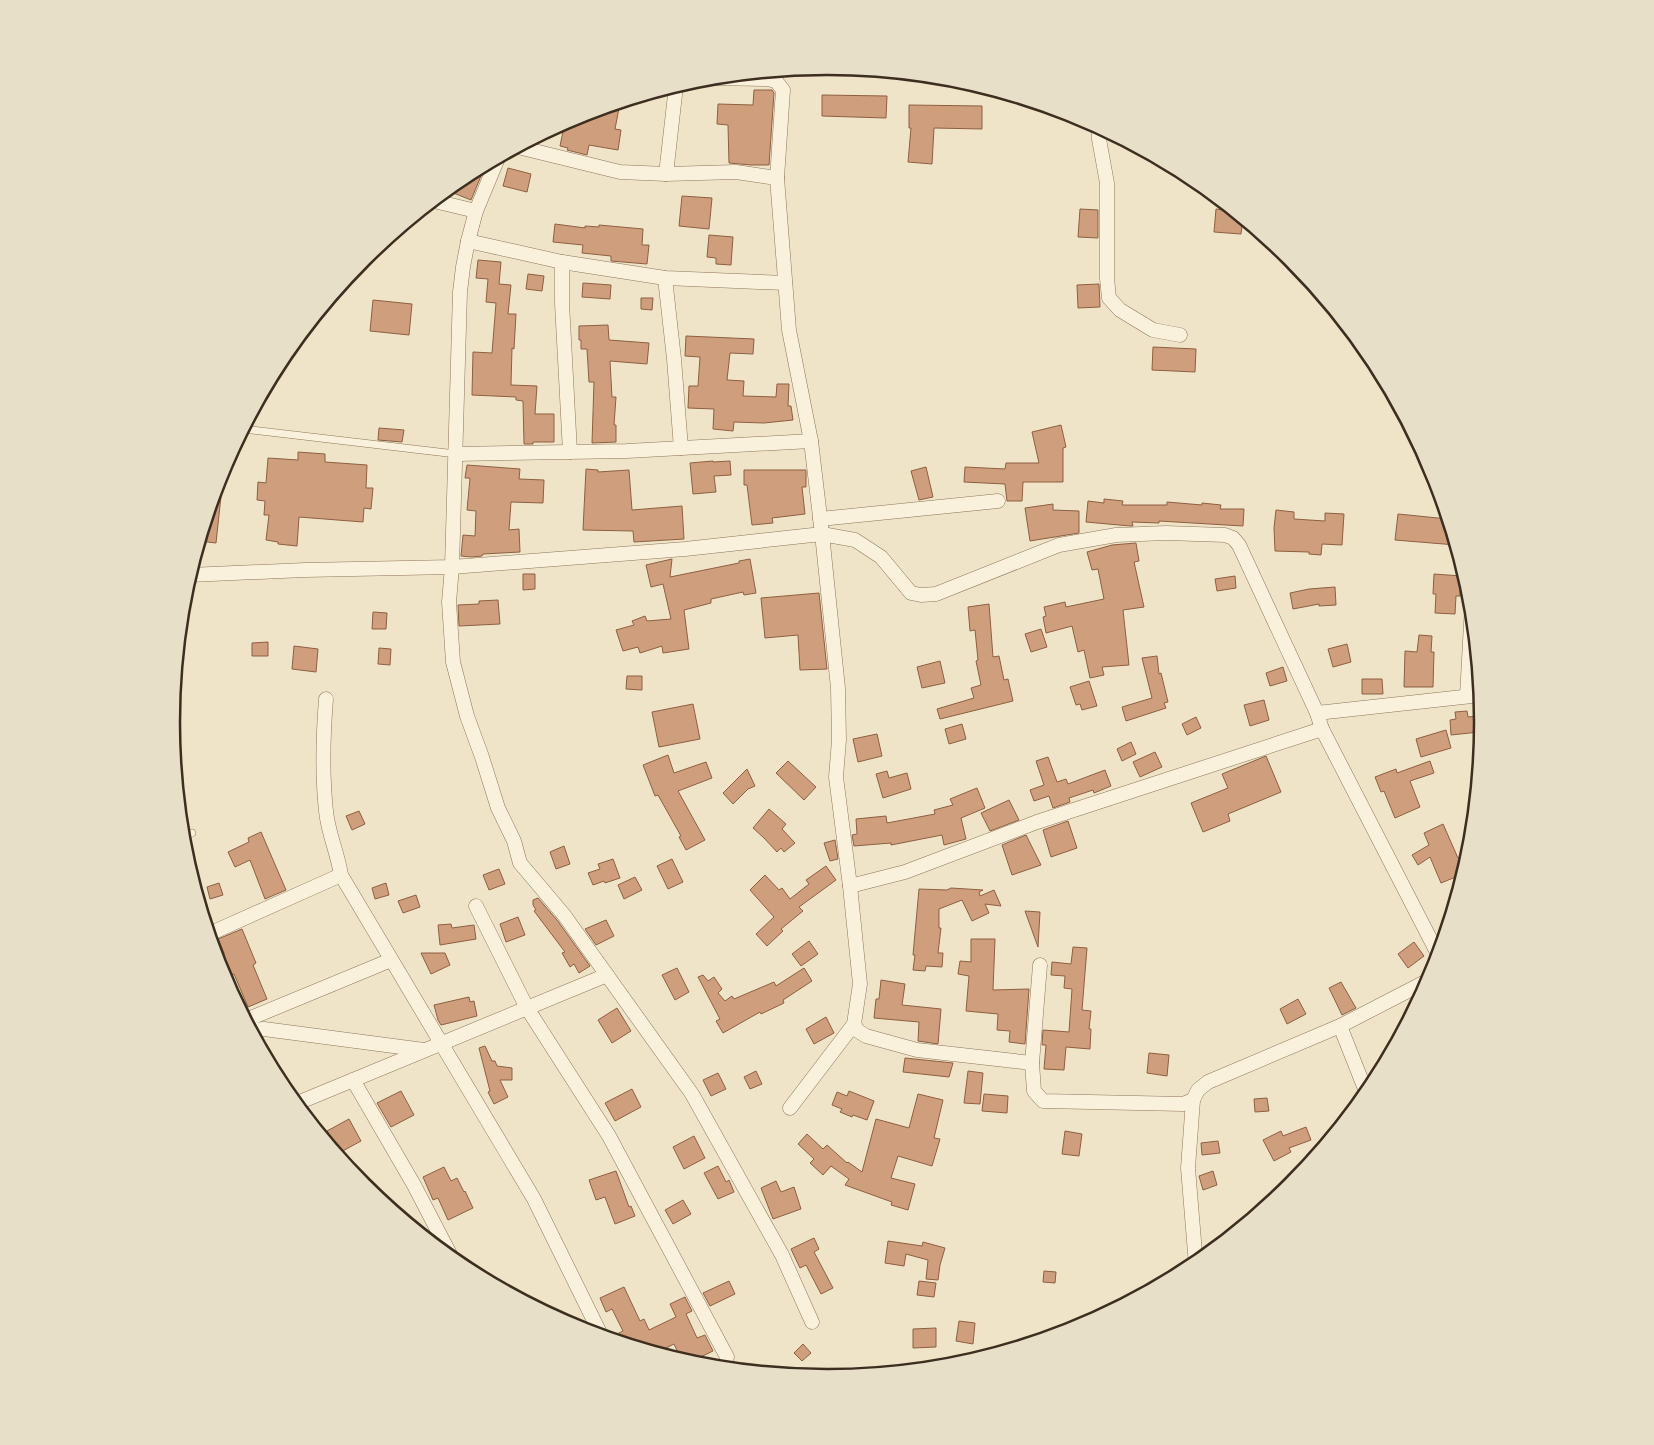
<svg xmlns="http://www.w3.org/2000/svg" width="1654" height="1445" font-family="Merriweather,serif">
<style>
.building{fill:#cf9f7d;stroke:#8d5f41}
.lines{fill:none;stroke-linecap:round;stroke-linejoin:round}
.lane-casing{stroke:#8d765c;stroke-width:8}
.street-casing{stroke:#8d765c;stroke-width:15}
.lane{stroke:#faf1dc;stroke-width:7}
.street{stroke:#faf1dc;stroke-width:14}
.rim{fill:none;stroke:#3d2e20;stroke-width:2.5}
</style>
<rect width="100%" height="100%" fill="#f0e4c8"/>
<g class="building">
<polygon points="754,90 772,90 774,93 769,165 751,165 729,163 728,125 717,124 718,104 753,105"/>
<polygon points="822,95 887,96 886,118 822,116"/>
<polygon points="620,103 615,129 621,130 618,150 589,145 587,155 567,150 568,148 560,146 565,122 576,116"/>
<polygon points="909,105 982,106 982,129 934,128 932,164 908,162 911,128 909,128"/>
<polygon points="486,164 471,200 446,190 463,177"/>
<polygon points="508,168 531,174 527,192 503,186"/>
<polygon points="682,196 712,198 709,229 679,226"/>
<polygon points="1080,209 1098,210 1098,238 1078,237"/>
<polygon points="1216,209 1233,211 1243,219 1241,234 1214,232"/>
<polygon points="555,224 585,228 585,226 599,227 599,225 643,229 642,245 649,245 647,264 611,261 611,256 582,253 583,245 553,242"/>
<polygon points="709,235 733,237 731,265 716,264 716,258 707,257"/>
<polygon points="478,260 501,262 499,284 511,285 508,314 516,314 514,349 512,348 511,385 537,386 535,414 554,414 554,442 533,442 533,444 524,444 523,401 516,400 516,397 472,395 473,352 492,353 496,303 486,302 488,279 476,278"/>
<polygon points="528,274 544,276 542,291 526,289"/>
<polygon points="583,283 611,285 610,299 582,297"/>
<polygon points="1099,284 1100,307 1078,308 1077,285"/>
<polygon points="641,298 653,298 652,310 641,309"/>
<polygon points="373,300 412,304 409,335 370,331"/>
<polygon points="608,325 609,340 649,343 647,364 610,361 612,397 616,397 614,425 616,425 616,442 592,443 594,382 589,382 587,349 581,349 581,340 579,340 579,326"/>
<polygon points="686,336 754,339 753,354 730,353 727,380 744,381 743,396 776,397 777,384 789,384 788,406 791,406 793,420 764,423 734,422 733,431 713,429 714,409 688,408 689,386 698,386 700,357 685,356"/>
<polygon points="1153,347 1196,349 1195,372 1152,370"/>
<polygon points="1061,425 1066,447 1063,448 1063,482 1023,482 1022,501 1007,501 1005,484 964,482 965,467 1005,469 1006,463 1039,463 1032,432"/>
<polygon points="379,428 404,430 402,442 378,440"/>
<polygon points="298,452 325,454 325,462 367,465 366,488 373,488 371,509 364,508 363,522 299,517 297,546 278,544 278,542 266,540 269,515 264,515 265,501 257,500 258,482 266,483 268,458 298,460"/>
<polygon points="713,461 713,462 730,461 731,475 714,476 716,492 693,494 690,463"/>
<polygon points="467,465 520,469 519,479 544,480 543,503 511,502 509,530 519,529 520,552 483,554 482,556 472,557 461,556 463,535 475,536 476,511 467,510 470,478 465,478"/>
<polygon points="926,467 933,497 919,500 911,471"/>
<polygon points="586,469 598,470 598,472 629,470 632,510 682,506 684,539 634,542 633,531 583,530"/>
<polygon points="744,470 806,470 806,487 802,487 805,514 772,518 773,523 752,525 747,485 744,485"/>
<polygon points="216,486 222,487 216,543 199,541"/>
<polygon points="1104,499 1123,501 1122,505 1167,505 1167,502 1202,505 1202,503 1221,505 1220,509 1244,509 1243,526 1159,521 1159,523 1132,522 1133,526 1130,526 1086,522 1088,501 1104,503"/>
<polygon points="1053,504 1053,510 1079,511 1079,533 1030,541 1025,508"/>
<polygon points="1276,510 1294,512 1294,519 1325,521 1325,513 1344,514 1342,545 1322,544 1321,555 1309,554 1309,552 1275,551 1274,528"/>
<polygon points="1398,514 1448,519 1456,545 1395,540"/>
<polygon points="1136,543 1139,561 1134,562 1144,607 1123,610 1129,665 1102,667 1104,675 1090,678 1084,650 1078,652 1072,626 1046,633 1043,617 1046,616 1044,607 1065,602 1066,607 1104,599 1098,569 1092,570 1087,552 1112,545"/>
<polygon points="672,559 670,577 739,563 739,561 750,559 756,593 744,595 743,592 711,599 711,603 684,610 689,649 663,653 662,646 640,653 638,647 623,651 616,630 634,625 632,621 645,616 647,621 671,619 663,584 651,587 646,565"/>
<polygon points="523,574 535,574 535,589 523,590"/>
<polygon points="1434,574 1461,576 1460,596 1456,596 1455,614 1435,613 1436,594 1433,594"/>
<polygon points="1235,576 1236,588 1217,591 1215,579"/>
<polygon points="1335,587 1336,605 1319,606 1319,604 1293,609 1290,593 1309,589"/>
<polygon points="819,593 827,669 800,670 798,635 765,638 761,598"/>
<polygon points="498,600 500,624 459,626 458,605 479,604 479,601"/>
<polygon points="989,604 993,657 999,656 1004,680 1008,679 1013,701 940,719 937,709 974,698 971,688 981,685 976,661 978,660 975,630 970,631 968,607"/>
<polygon points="373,612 387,613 386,629 372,629"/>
<polygon points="1041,629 1047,647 1031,652 1025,634"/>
<polygon points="1419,635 1432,636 1431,652 1434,652 1433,687 1404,687 1405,651 1417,652"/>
<polygon points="268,642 268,656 252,656 252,643"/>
<polygon points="1347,644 1351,662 1333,667 1328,649"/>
<polygon points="294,646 318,649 316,672 292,669"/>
<polygon points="379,648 391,649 390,665 378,664"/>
<polygon points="1157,656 1159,674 1161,673 1168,702 1164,703 1166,708 1126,721 1122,707 1152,698 1142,658"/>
<polygon points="940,661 945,683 922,688 917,667"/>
<polygon points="1283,667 1287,681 1270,686 1266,673"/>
<polygon points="627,676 642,676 642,690 626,689"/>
<polygon points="1362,679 1382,679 1383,694 1362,694"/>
<polygon points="1089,681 1097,706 1082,710 1080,704 1076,705 1070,687"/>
<polygon points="1264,700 1269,720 1250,726 1244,705"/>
<polygon points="693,704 700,739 659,747 652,712"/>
<polygon points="1467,711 1468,717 1478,716 1479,732 1451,735 1450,720 1456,719 1455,712"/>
<polygon points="1196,717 1201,728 1187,735 1182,724"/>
<polygon points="962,724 966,739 949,744 945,729"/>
<polygon points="1446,730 1451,748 1421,757 1416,739"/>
<polygon points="877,734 882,756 858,762 853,739"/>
<polygon points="1131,742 1136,754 1122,761 1117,749"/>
<polygon points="1155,752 1162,767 1140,777 1133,762"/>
<polygon points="668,755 674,773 706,762 712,778 678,791 705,840 686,850 679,837 681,836 658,795 655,796 643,765"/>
<polygon points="1266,756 1281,792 1228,814 1230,821 1203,832 1191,803 1228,788 1222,774"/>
<polygon points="1048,757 1057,782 1066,779 1068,784 1105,770 1111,786 1094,793 1093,790 1069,798 1070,802 1053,808 1049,796 1034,801 1030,790 1044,785 1036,761"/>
<polygon points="788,761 816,787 804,800 776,773"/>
<polygon points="1430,761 1434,773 1410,781 1420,807 1395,818 1384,791 1381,792 1375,777 1396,769 1397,773"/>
<polygon points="747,769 755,786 748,789 733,804 723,793"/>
<polygon points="887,771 889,778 907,773 911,789 883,798 876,774"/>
<polygon points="977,788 985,808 961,818 966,839 944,845 942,835 891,845 891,843 854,846 852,835 857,834 856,819 886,816 887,823 935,814 934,810 953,805 950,799"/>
<polygon points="1009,800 1019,820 990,831 981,813"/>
<polygon points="769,809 786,824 782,829 795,843 784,852 781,848 777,852 764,838 753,828"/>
<polygon points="359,811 365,824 352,830 346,816"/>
<polygon points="1068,821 1077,848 1051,857 1043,830"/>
<polygon points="1443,824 1458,858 1461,857 1465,869 1463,874 1441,883 1430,857 1418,865 1412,855 1429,845 1424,833"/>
<polygon points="261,832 286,890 265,899 250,860 235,867 228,852 249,842 248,838"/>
<polygon points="1026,835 1041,865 1012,875 1002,845"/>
<polygon points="835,840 838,859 830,861 824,843"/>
<polygon points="564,846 570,864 556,869 550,852"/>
<polygon points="613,859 620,878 605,883 604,881 593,885 588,873 600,869 598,864"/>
<polygon points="672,859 683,882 668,889 657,866"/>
<polygon points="826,866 836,880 799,907 803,911 781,929 783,931 767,946 756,934 774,917 750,890 765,875 779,890 782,888 790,899 809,884 806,880"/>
<polygon points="499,869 505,884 489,890 483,875"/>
<polygon points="635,877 642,890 624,899 618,885"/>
<polygon points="219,883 223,895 210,899 207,887"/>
<polygon points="386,883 389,895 375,899 372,888"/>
<polygon points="951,888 983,890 979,892 980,896 994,890 1001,906 985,904 989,913 972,921 962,900 939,909 939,928 941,928 938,953 943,953 942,967 926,966 925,971 913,970 915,955 913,955 919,889 947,890"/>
<polygon points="416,895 420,907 403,913 398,901"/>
<polygon points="538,898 557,920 590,966 579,973 574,964 570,967 562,953 565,952 534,911 536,910 533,905 533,900"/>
<polygon points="1025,911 1040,912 1038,947"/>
<polygon points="518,917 525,935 506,942 500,924"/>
<polygon points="606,920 614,936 596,945 585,929"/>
<polygon points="451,924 452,928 474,925 476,939 440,945 438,925"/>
<polygon points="242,929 256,963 253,965 267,999 248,1007 234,974 223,978 216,958 224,955 224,953 218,939"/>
<polygon points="971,939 995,939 993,990 1029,989 1025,1044 1009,1042 1010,1031 997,1030 998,1014 966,1011 969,976 958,974 960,961 971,962"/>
<polygon points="809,941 818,954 801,966 792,954"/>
<polygon points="1414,942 1424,956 1408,968 1398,954"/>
<polygon points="1073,947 1087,948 1082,1010 1091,1011 1089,1029 1091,1029 1090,1049 1066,1047 1064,1070 1044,1069 1046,1045 1042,1045 1043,1030 1069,1032 1072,989 1064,988 1065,976 1051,975 1052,962 1071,964"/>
<polygon points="421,953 445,953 450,965 431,974"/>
<polygon points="677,968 689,992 675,1000 662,975"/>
<polygon points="804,968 812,981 783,1000 784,1003 761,1014 760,1012 723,1033 716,1021 720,1019 698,977 703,975 708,981 714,977 722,989 718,993 725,1001 732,996 734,999 774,982 776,986"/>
<polygon points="881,980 905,984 902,1005 941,1009 938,1044 918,1041 919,1022 874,1018 876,999 879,999"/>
<polygon points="1341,982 1356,1008 1342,1015 1329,988"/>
<polygon points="469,997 470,1002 474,1001 477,1016 441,1025 438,1020 434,1005"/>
<polygon points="1298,999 1306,1014 1287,1024 1280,1009"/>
<polygon points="617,1008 631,1031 612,1043 598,1020"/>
<polygon points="826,1017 834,1033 814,1044 806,1029"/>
<polygon points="485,1046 492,1061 495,1061 497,1066 512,1068 512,1080 500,1080 508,1097 494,1104 488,1092 490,1091 479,1048"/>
<polygon points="1149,1053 1169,1055 1167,1076 1147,1073"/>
<polygon points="905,1058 953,1063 949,1077 903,1072"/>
<polygon points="756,1071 762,1084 750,1089 744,1077"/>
<polygon points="968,1071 983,1073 980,1104 964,1103"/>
<polygon points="718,1073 726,1089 711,1096 703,1080"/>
<polygon points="632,1089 641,1107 615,1121 605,1103"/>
<polygon points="401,1091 414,1115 391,1127 377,1103"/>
<polygon points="849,1091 874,1101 867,1120 853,1115 852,1117 840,1112 842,1109 832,1105 837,1092 847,1096"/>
<polygon points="918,1094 943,1100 934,1138 940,1139 932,1166 898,1156 891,1178 915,1184 908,1210 891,1205 892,1202 845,1185 849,1179 831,1166 823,1175 810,1163 814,1159 798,1144 807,1134 823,1149 827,1145 847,1163 848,1162 862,1172 876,1119 909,1128"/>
<polygon points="984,1094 1008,1096 1007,1113 982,1111"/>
<polygon points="1267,1098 1269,1111 1255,1112 1254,1099"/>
<polygon points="349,1119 361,1141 339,1153 327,1131"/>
<polygon points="1306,1127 1311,1140 1289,1148 1291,1152 1274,1161 1263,1140 1281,1131 1283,1136"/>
<polygon points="1065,1131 1082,1134 1079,1156 1062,1154"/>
<polygon points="694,1136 705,1158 684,1169 673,1147"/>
<polygon points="1218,1141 1220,1153 1202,1155 1201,1143"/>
<polygon points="718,1166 726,1182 729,1180 734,1192 718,1199 704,1173"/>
<polygon points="444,1167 451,1181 457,1178 464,1192 465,1191 473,1208 448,1220 438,1198 433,1200 423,1177"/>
<polygon points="616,1171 629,1207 631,1206 635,1216 615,1224 605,1197 596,1200 589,1180"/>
<polygon points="1213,1171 1217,1185 1203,1190 1199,1176"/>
<polygon points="776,1181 781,1192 794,1187 801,1209 773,1219 761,1188"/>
<polygon points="683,1200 691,1214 673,1224 665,1210"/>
<polygon points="814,1238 819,1249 814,1252 833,1288 821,1294 806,1265 800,1268 791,1249"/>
<polygon points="888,1241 922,1246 923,1242 945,1248 940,1265 938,1280 926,1279 928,1260 906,1254 904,1266 885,1263"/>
<polygon points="1044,1271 1056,1272 1055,1283 1043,1282"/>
<polygon points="729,1281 735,1294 710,1306 703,1293"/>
<polygon points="919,1281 936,1283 934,1297 917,1295"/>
<polygon points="624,1287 640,1321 644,1319 649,1330 676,1317 670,1304 685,1297 692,1311 686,1314 697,1338 705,1335 713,1351 688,1363 682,1361 674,1344 656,1353 622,1343 617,1334 623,1331 612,1309 606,1312 600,1298"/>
<polygon points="959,1321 975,1323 973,1344 956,1341"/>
<polygon points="936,1328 936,1347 913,1348 913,1329"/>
<polygon points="803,1344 811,1353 802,1361 794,1353"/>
</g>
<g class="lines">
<g class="lane-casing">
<g id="lane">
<polyline points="243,429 456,454"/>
<polyline points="182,838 192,833"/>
</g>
</g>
<g class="street-casing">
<g id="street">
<polyline points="712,78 767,79 776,81 783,90 777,178 789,330 811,441 822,534 838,688 839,740 836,777 850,886 860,984 854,1024 790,1108"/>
<polyline points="1099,127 1099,139 1107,183 1107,278 1109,298 1120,310 1153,330 1180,335"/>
<polyline points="518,147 620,172 666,174 736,172 777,178"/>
<polyline points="498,158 476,211 468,241 463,267 460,292 452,567 449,602 453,662 467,716 482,757 498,808 514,841 520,863 564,915 692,1094 782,1255 812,1322"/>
<polyline points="666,174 676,86"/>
<polyline points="434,201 476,211"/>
<polyline points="468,241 562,262 665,278 785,283"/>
<polyline points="562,262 562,303 570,452"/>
<polyline points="665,278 674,359 681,448"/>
<polyline points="456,454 627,451 811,441"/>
<polyline points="820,519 998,501"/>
<polyline points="189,575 305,570 452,567 685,549 822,534 855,540 881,557 911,593 921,595 936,594 1059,545 1116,535 1166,533 1225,535 1233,538 1239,545 1317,713 1322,729 1439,956"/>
<polyline points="1467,696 1472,606"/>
<path d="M 326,699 C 323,736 322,774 326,811 C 328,833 338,854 341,875 L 534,1199 L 602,1337"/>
<polyline points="1317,713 1481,695"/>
<polyline points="850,886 905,872 1037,822 1322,729"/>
<polyline points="476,906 527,1008 609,1136 727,1357"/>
<polyline points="209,934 341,875"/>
<polyline points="1040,965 1032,1063 1034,1091 1043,1101 1183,1104 1193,1100 1198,1090 1208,1082 1340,1026 1431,979"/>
<polyline points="246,1020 391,960"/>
<polyline points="854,1024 858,1031 866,1036 917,1050 1032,1063"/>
<polyline points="1340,1026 1367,1094"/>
<polyline points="251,1030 264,1029 424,1050"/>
<polyline points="353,1080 414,1185 453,1260"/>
<polyline points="1193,1100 1188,1168 1196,1265"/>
<polyline points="295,1104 607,975"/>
</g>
</g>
<use href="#lane" class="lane"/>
<use href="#street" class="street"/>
</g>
<path d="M0 0H1654V1445H0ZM180 722a647 647 0 1 1 1294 0a647 647 0 1 1-1294 0Z" fill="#e8dfc9" fill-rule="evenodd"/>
<path class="rim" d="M180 722a647 647 0 1 1 1294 0a647 647 0 1 1-1294 0Z"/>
</svg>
